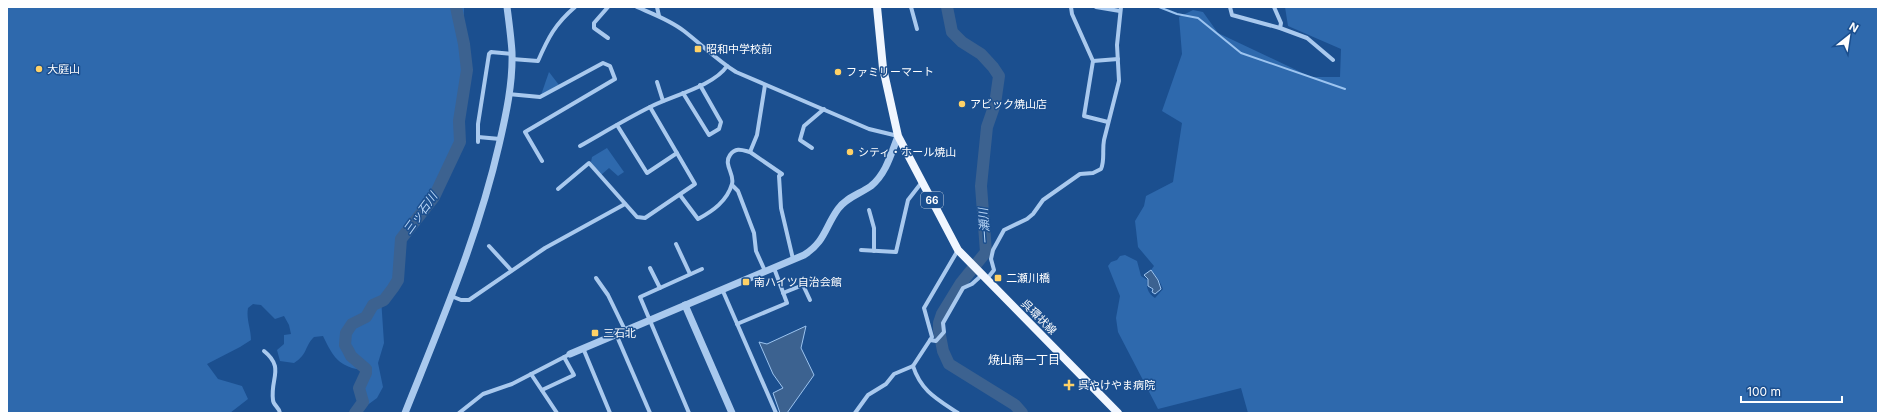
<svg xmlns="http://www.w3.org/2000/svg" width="1885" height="420" font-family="Inter,'Noto Sans JP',sans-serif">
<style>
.green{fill:#2e69ad}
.water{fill:#3c6290;stroke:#9cc4f0}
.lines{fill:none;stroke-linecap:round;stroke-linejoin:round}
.stream{stroke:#9cc4f0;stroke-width:2}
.river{stroke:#3c6290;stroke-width:12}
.minor{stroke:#a9c9ee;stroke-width:4}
.tertiary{stroke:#a9c9ee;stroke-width:7}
.primary{stroke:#f0f6ff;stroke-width:8}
.poi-dot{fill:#ffd166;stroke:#1b4f8f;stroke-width:1.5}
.labels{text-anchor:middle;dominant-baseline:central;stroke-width:3;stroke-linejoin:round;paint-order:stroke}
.shield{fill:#1b4f8f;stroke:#bbcadd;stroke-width:1}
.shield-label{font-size:10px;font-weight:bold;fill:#fff}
.poi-label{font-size:11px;fill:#fff;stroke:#1b4f8f;text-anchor:start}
.street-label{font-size:11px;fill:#fff;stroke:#1b4f8f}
.water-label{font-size:12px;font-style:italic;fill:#b5d3f5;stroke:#1b4f8f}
.neighbourhood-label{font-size:12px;fill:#fff;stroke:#1b4f8f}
</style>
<rect width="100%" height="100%" fill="#1b4f8f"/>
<g class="green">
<path d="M 7,7 L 464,7 L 463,84 L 457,145 L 432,195 L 414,219 L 401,230 L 395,277 L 381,298 L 384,343 L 378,363 L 383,387 L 377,398 L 362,409 L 364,397 L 362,387 L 367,372 C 362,369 358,370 352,368 C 335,362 331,352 323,336 L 314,337 C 304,347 308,354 294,363 L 280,361 L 277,350 L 284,344 L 284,335 L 291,334 L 289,325 L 284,316 L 275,319 L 261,305 L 253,304 L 248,308 C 246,320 251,328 251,340 L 240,347 L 207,364 L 218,379 L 242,386 L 248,399 L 230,413 L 7,413 Z"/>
<path d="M 1285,7 L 1878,7 L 1878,413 L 1248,413 L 1241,388 L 1158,409 L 1118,332 L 1116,318 L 1120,296 L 1108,266 L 1111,262 L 1117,260 L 1120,256 L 1125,255 L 1137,261 L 1141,276 L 1147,280 C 1146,287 1148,294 1155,298 L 1163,289 L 1159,280 L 1151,270 L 1154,266 L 1138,247 L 1135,221 L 1144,206 L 1146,196 L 1173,182 L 1182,123 L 1162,111 L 1182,54 L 1179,17 L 1193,10 L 1203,12 L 1218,33 L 1311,77 L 1340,77 L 1341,49 L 1288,26 Z"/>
<polygon points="549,72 559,85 541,95"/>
<polygon points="607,148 624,172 618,176 609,168 601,175 591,162 592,157"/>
</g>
<g class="water">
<polygon points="1151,270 1158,280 1161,289 1155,294 1152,292 1153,289 1148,286 1148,279 1144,275"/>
<polygon points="806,326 801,348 814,375 787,413 780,413 773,393 783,388 773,374 759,342 767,344"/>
</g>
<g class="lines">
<polyline class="stream" points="1159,7 1177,14 1198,18 1241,53 1345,89"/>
<g class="river">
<polyline points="947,7 952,32 962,42 981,54 993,67 999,76 995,104 987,127 981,186 986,252 961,283 942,314 939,323 939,330 943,351 949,364 1015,405 1022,413"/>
<polyline points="355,413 363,402 359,388 366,373 366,369 351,356 348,350 345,345 346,333 352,324 366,317 373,305 384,300 393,288 398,280 401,239 434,197 460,142 459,121 467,70 464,44 456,7"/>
</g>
<g class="minor">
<polyline points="608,7 594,23 594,28 608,38"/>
<path d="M 637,7 C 653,14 670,20 684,31 C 702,45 717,60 736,72 L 869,129 L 898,136"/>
<polyline points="657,7 659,16"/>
<polyline points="911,7 917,29"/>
<polyline points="1071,7 1072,14 1093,61 1084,116 1108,122"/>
<polyline points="1096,7 1120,11"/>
<polyline points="1230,7 1232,15 1280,28 1307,38 1333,60"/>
<polyline points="1274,7 1281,23 1280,28"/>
<path d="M 512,59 L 538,61 C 548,38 555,24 575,7"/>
<polyline points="1093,61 1118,59"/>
<polyline points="657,82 663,101"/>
<polyline points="683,93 709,135 719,129 721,122 700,85"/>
<polyline points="508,94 540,97 603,63 610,66 615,79 525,132 542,161"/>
<polyline points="617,125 647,173 677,153"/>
<polyline points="478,137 500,139"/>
<polyline points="478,142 478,124 489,54 491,52 512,54"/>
<path d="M 580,146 C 603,133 626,119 650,107 C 671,96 714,86 727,66"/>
<polyline points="812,148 800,140 804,126 824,109"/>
<polyline points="750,152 782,174 779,176 781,208 793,259"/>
<polyline points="732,185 738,191 754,233 756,251 765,271"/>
<polyline points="558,189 589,163 637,217 645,218 695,184 650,107"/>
<path d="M 680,195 L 698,219 C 713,211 727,201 732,184 C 735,174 723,165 730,155 C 736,147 742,150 750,152 L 757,135 L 765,85"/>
<polyline points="869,210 874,228 874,251"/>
<polyline points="676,244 690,274"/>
<polyline points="489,246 511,270"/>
<polyline points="861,250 896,252 908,200 922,182"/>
<polyline points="650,268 660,288"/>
<polyline points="596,278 608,295 625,330"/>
<path d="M 987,279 L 994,270 L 991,259 L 993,250 L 1004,230 L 1027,219 L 1033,214 L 1043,200 L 1080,174 L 1093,173 L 1101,169 C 1105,160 1102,151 1104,140 L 1119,81 L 1117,45 L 1121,7"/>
<polyline points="722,289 776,413"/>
<polyline points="783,293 803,285 810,300"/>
<polyline points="451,296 461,300 469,300 545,248 625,204"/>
<polyline points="737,324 787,303 774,268"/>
<polyline points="616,334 650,413"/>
<polyline points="930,340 936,341 944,332 943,323 963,288 972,284 982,275"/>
<polyline points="583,348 610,413"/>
<path d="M 264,351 C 285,368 270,378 273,400 C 273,405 279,407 280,413"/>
<path d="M 913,366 C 921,391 937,399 958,413"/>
<polyline points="531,374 557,413"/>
<polyline points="542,390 574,375 564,357"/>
<polyline points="459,413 483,394 512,384 570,354"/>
<polyline points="689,413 640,297 702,269"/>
<polyline points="855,413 868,395 886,384 894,374 913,366 932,337 924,308 958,250"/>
</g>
<g class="tertiary">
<polyline points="685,305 732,413"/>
<path d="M 570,354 L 804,255 C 825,242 825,227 838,209 C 847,197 860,194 871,186 C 886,174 891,154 898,136"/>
<path d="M 405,413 C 440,325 478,237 499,145 C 506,115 513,83 512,52 C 511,37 509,22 507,7"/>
</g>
<polyline class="primary" points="877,7 883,68 898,136 958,250 1118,413"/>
</g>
<g class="poi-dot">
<rect x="694" y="45" width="8" height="8" rx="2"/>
<circle cx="39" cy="69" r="4"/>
<circle cx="838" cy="72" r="4"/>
<circle cx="962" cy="104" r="4"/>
<circle cx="850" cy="152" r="4"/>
<rect x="994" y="274" width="8" height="8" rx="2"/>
<rect x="742" y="278" width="8" height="8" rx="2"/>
<rect x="591" y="329" width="8" height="8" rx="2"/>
<path d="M1067 379h4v4h4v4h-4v4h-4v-4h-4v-4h4z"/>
</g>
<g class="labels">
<rect class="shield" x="921" y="192" width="22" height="16" rx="3"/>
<g class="shield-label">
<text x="932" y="200">66</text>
</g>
<g class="poi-label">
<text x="706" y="49">昭和中学校前</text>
<text x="47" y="69">大庭山</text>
<text x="846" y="72">ファミリーマート</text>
<text x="970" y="104">アビック焼山店</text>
<text x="858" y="152">シティ・ホール焼山</text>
<text x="1006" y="278">二瀬川橋</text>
<text x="754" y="282">南ハイツ自治会館</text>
<text x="603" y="333">三石北</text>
<text x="1078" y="385">呉やけやま病院</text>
</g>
<g class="street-label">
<text transform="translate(1039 317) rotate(45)">呉環状線</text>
</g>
<g class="water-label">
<text transform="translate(420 213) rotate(-54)">三ッ石川</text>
<text transform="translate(984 226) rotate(-94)">一瀬川</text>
</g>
<g class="neighbourhood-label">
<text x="1024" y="359">焼山南一丁目</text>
</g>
</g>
<rect width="1885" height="420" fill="none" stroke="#ffffff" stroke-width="16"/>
<g transform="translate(1849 36) rotate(30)" stroke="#1b4f8f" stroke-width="3" paint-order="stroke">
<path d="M0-3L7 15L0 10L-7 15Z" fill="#ffffff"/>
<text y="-6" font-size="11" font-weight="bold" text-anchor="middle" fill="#ffffff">N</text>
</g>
<path d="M1741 396v6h101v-6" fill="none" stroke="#ffffff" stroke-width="2"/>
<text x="1747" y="396" font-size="12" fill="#ffffff" stroke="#1b4f8f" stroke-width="3" paint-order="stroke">100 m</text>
</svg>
